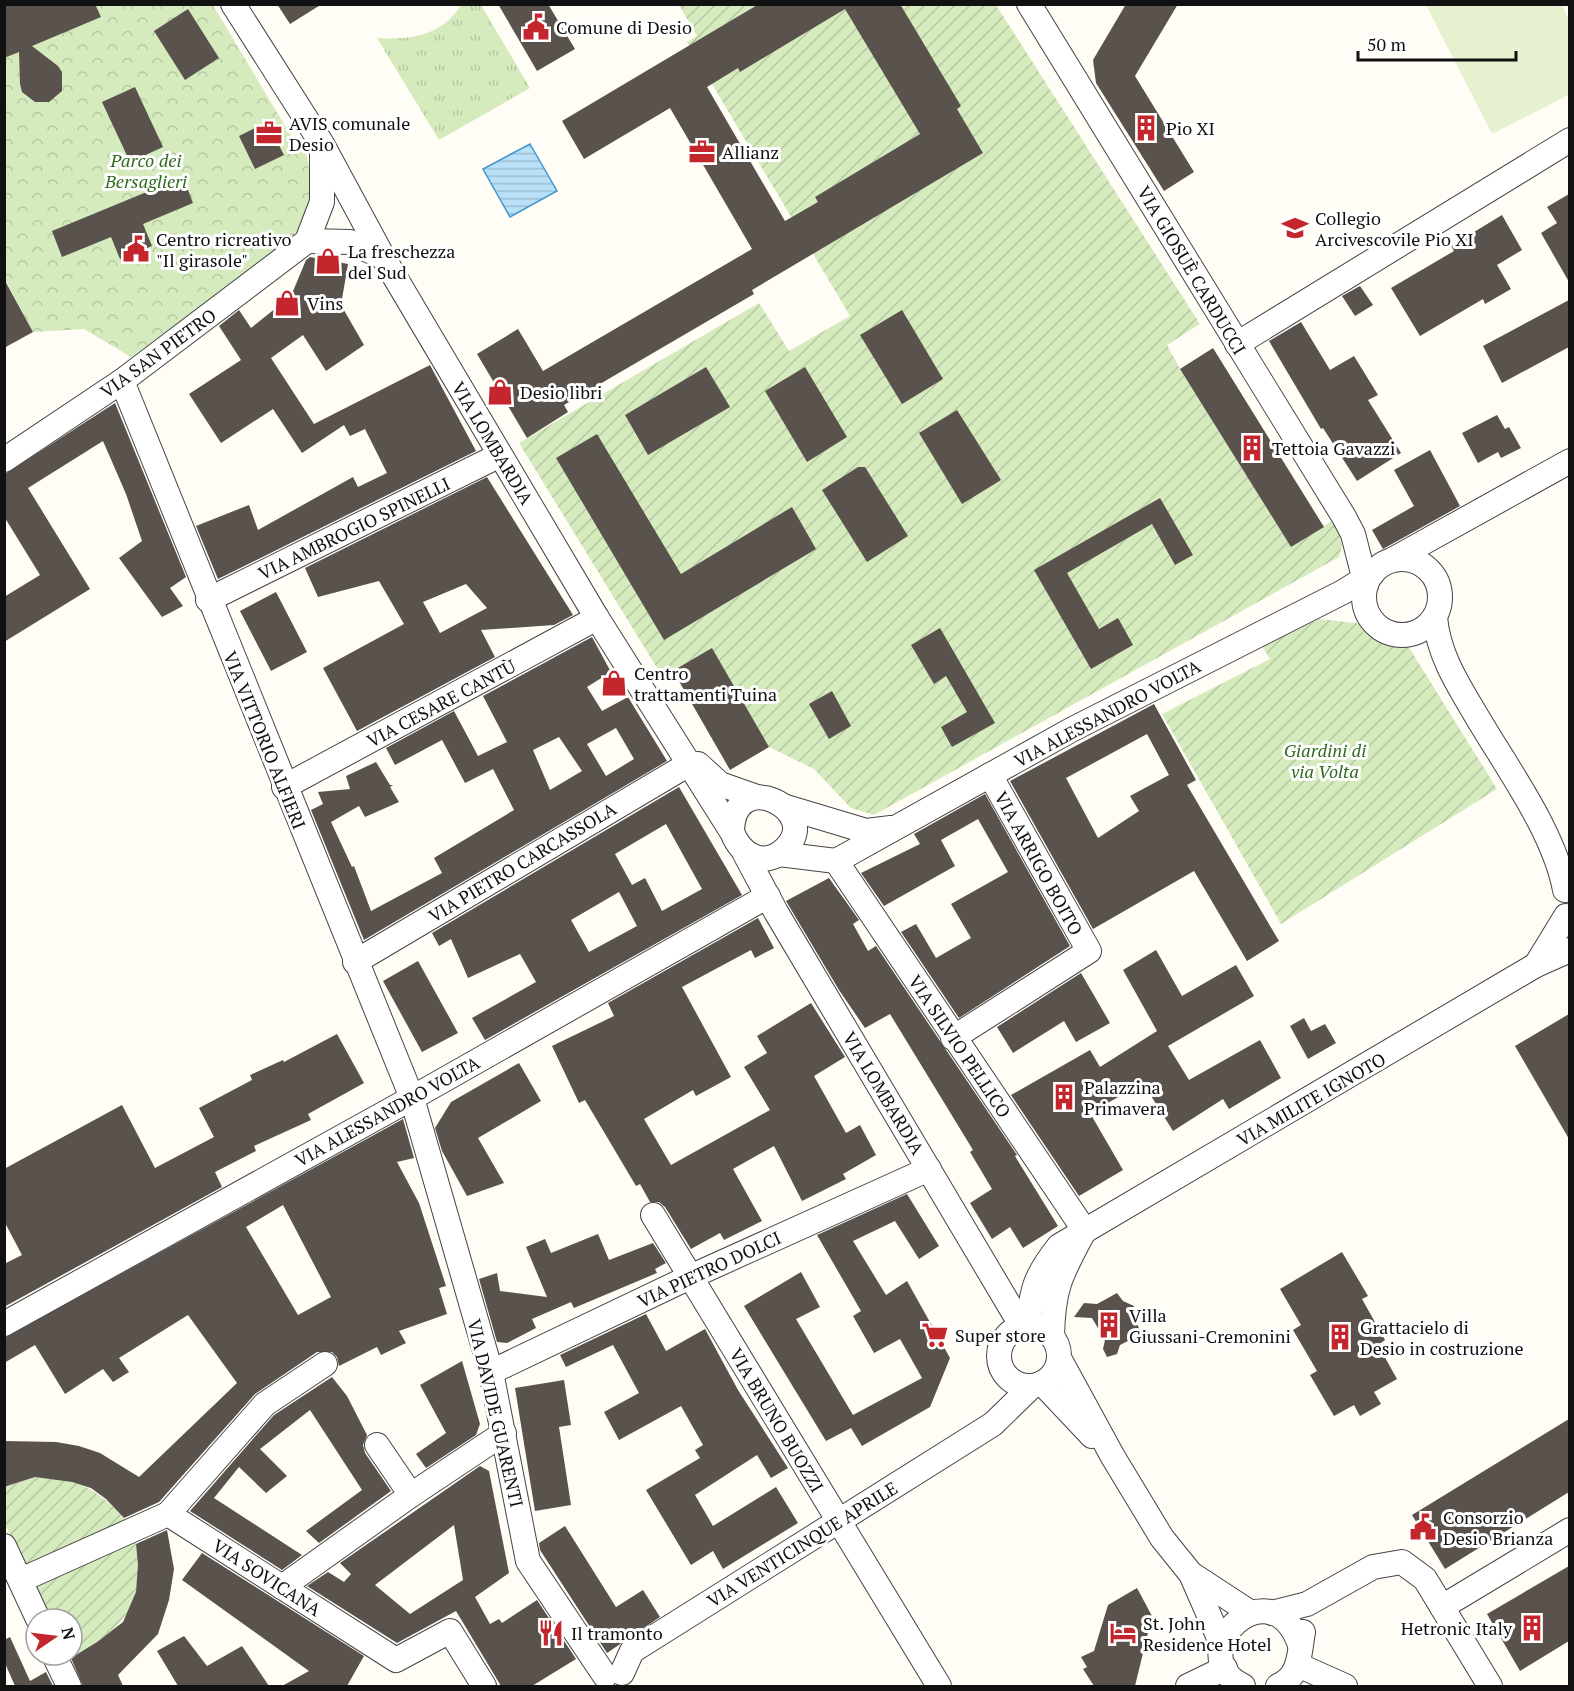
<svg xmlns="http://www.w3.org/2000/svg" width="1574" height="1691" font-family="'PT Serif',serif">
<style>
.grass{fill:url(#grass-tufts)}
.park{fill:url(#park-crowns)}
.garden{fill:url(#garden-furrows)}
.pitch{fill:#e6f2cf}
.water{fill:url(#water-rules);stroke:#3f96cf;stroke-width:1.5}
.building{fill:#5a524d;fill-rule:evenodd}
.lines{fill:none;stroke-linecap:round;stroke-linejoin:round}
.minor-casing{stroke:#444;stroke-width:26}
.minor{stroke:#fff;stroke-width:24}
.labels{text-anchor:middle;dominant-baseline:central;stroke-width:6;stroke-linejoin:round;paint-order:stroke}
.poi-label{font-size:18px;fill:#111;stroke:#fff;text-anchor:start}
.park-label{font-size:18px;font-style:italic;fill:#2f6b1f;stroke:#fff}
.street-label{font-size:18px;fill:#111;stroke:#fff}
</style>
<defs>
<pattern id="grass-tufts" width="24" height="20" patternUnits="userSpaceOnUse" patternTransform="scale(1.5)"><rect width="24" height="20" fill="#d5ebbd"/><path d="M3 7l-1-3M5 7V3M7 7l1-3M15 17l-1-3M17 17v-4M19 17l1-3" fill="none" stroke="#b6c8a1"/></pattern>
<pattern id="park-crowns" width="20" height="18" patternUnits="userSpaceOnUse" patternTransform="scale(1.5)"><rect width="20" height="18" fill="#d5ebbd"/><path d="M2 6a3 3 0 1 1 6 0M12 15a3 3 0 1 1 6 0" fill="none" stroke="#b6c8a1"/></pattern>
<pattern id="garden-furrows" width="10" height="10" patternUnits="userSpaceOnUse" patternTransform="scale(1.5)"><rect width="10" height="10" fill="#d5ebbd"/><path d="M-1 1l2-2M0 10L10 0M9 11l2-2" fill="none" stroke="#b6c8a1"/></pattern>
<pattern id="water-rules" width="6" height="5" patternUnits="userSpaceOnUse" patternTransform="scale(1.5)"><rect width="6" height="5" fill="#b9e0f7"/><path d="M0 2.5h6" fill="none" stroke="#9ebfd3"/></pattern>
</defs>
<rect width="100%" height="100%" fill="#fffdf5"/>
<path class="grass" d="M 461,5 L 481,5 L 530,88 L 439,140 L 377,38 C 410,40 442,36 461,5 Z"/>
<path class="park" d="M 4,5 L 213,5 L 297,146 L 306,152 C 314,189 312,209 290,241 L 131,357 L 84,329 L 33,332 L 5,279 Z"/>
<g class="garden">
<polygon points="679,5 996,5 1200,324 1167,345 1180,369 1291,547 1335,519 1342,545 1339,557 874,815 851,808 814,769 769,747 712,649 662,676 519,443 759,303 789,351 850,316 687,42 697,36"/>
<polygon points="1319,619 1365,624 1384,640 1408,646 1497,789 1281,924 1162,714 1270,659 1262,646"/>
<path d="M 35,1477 C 78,1478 99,1489 127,1522 L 26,1568 L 5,1524 L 5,1487 Z"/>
<path d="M 135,1540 C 149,1607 122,1628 69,1659 L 67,1655 L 72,1655 L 72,1619 L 50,1619 L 35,1585 Z"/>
</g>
<polygon class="pitch" points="1426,5 1562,5 1569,20 1569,95 1492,134"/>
<polygon class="water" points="530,144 557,191 510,217 483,169"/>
<g class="building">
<polygon points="4,4 95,4 101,17 32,46 58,66 62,72 62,91 49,102 35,102 22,92 20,84 19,52 4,58"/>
<polygon points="277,4 322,4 290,24"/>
<polygon points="498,4 548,4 575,49 537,71"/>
<path d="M 759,4 L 900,4 L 961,106 L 957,109 L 983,153 L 752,290 L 754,294 L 564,405 L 568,412 L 527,438 L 477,354 L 518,329 L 543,371 L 752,249 L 670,108 L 584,159 L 562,121 ZM 845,9 L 920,134 L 815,197 L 818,202 L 785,221 L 707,87 L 738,68 L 740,72 Z"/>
<polygon points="1126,4 1178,4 1135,76 1194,172 1164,191 1096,83 1093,60"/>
<polygon points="188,9 219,58 185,80 154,31"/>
<polygon points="135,87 163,147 130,162 102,102"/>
<polygon points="267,122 284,155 255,169 239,136"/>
<polygon points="183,177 193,203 143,224 152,246 120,259 111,237 62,257 52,231"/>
<polygon points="1569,194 1569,282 1541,233 1557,223 1547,207"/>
<polygon points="1502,215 1522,250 1497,265 1511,289 1485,304 1483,299 1420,336 1391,288 1454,251 1451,246"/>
<polygon points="310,257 348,264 341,305 364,345 326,371 303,335 271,358 314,424 430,365 476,451 218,579 196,526 249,505 258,530 353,477 358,487 387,473 365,429 350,436 344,425 302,453 273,409 221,443 189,394 241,360 219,326 239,310 251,328 291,296 306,260"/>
<polygon points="4,279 33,332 4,348"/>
<polygon points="1360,286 1373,305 1355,316 1342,296"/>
<polygon points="1569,300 1569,347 1502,383 1483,346"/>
<polygon points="902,310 943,379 902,404 860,335"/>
<polygon points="1301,322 1330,370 1354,356 1378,395 1368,400 1401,453 1357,481 1323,428 1321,429 1269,341"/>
<polygon points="1213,348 1324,527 1291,547 1180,369"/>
<polygon points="706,367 730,407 648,455 625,415"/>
<polygon points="805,367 847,437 807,462 765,391"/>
<polygon points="115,403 186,577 170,588 183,606 162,617 119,558 142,541 126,494 103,441 28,488 90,589 4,642 4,597 40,575 5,518 5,474"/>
<polygon points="957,410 1001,480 962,504 919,433"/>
<polygon points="1497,415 1505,429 1509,427 1521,448 1501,458 1498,452 1478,463 1462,433"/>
<polygon points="597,434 681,574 792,507 816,549 664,640 556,458"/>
<polygon points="1430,450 1460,506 1383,549 1372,530 1414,506 1394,470"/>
<polygon points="858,467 865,467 908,536 867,562 822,490"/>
<path d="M 487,477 L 573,615 L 554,625 L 481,630 L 495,657 L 357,731 L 323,668 L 404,624 L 379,581 L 318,597 L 305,568 ZM 466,584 L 487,608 L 440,633 L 423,602 Z"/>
<polygon points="1160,498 1193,555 1175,565 1152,524 1067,573 1099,629 1118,618 1133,645 1091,669 1034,570"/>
<polygon points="276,592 307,652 271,671 240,611"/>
<polygon points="940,628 995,723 952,747 941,727 967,712 946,676 934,684 911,645"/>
<path d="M 592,637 L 611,672 L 587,687 L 602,711 L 628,697 L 667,761 L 364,940 L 311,810 L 323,804 L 318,792 L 350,789 L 346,776 L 376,762 L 390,785 L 393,785 L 390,787 L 399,802 L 365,817 L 359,806 L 331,822 L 352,867 L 354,866 L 371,911 L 442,873 L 434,858 L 514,810 L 493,769 L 465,783 L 442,740 L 395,765 L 386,748 L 454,711 L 478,756 L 507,742 L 483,696 ZM 616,728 L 634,759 L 606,776 L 587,744 ZM 559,737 L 582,771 L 550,790 L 533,750 Z"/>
<polygon points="712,648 769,747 730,770 676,676 676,669"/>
<polygon points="832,691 851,726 829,739 809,704"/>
<path d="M 1154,704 L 1196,780 L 1187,785 L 1279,941 L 1247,961 L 1194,871 L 1093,929 L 1010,781 ZM 1147,734 L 1169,775 L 1130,796 L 1139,811 L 1098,838 L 1066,778 Z"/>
<path d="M 679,787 L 742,895 L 485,1040 L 472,1018 L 536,982 L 520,954 L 468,978 L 451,939 L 439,946 L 432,933 ZM 666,824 L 702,889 L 662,911 L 645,878 L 632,885 L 615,854 ZM 619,892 L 637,926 L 589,952 L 571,920 Z"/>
<polygon points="985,794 1070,946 959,1018 901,932 916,924 936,958 971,938 951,904 1008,872 978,819 941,840 955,866 884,906 861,873 920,844 914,834"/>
<polygon points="829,878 859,920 853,924 868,951 876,946 1017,1155 1015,1156 1058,1226 1023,1248 1010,1227 992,1239 970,1203 992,1189 970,1152 973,1150 890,1014 865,1028 839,990 786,901"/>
<polygon points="758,918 774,948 755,958 751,950 682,987 731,1077 696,1096 693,1090 644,1119 671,1165 770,1110 744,1067 767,1053 757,1036 811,1003 845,1057 814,1076 846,1133 860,1125 876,1155 843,1174 846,1179 802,1201 774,1146 733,1169 762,1221 724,1240 720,1233 691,1249 665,1207 659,1202 650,1202 640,1184 636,1186 585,1100 579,1103 552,1046 614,1016 608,1003"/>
<polygon points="1156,950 1182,996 1236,965 1254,996 1168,1046 1189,1080 1260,1040 1281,1078 1229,1109 1223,1099 1173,1131 1143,1083 1090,1113 1123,1170 1079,1196 1011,1095 1090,1050 1100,1067 1157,1031 1123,970"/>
<polygon points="418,961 458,1033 422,1052 383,981"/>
<polygon points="1081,973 1110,1023 1076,1042 1064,1021 1013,1053 997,1027"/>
<polygon points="1569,1014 1569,1139 1515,1046"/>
<polygon points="1304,1018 1311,1031 1325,1024 1336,1043 1308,1059 1290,1026"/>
<polygon points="337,1034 364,1083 308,1114 311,1120 254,1146 256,1151 215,1172 222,1187 4,1307 4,1264 22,1255 4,1221 4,1169 122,1105 155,1168 214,1137 199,1108 252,1080 250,1075 283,1060 284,1062"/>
<polygon points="519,1063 541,1101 478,1138 504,1183 467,1196 442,1151 435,1128 451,1102"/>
<path d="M 403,1119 L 414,1158 L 397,1162 L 419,1203 L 446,1286 L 439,1288 L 447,1314 L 399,1331 L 406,1343 L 381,1355 L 377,1347 L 339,1366 L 337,1357 L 332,1352 L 317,1352 L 255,1394 L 159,1502 L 124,1518 L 106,1499 L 91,1488 L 72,1482 L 35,1477 L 4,1487 L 4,1441 L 56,1442 L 79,1446 L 100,1453 L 139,1477 L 237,1383 L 188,1315 L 119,1358 L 129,1372 L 113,1382 L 103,1369 L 65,1394 L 35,1345 L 4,1363 L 4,1338 ZM 283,1205 L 331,1297 L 298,1315 L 246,1227 Z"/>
<polygon points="907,1194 939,1246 919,1259 895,1221 853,1241 886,1295 907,1281 950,1358 930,1407 862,1446 851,1428 826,1441 744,1306 801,1272 820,1307 796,1319 853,1415 922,1378 900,1339 874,1353 853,1316 861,1311 817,1235"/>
<polygon points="598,1234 609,1260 653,1243 666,1263 655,1269 657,1273 574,1308 571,1302 532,1319 536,1328 507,1343 497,1342 479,1279 497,1273 500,1291 547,1297 526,1247 545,1239 551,1253"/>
<polygon points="1342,1252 1368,1296 1362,1299 1385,1340 1378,1345 1397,1379 1374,1392 1381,1404 1360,1416 1354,1405 1334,1416 1310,1375 1317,1371 1293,1330 1301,1325 1280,1289"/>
<polygon points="1117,1293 1123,1301 1134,1306 1133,1316 1142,1334 1120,1345 1117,1354 1107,1357 1103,1349 1105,1340 1092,1318 1074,1317 1084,1303 1097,1304"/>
<polygon points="646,1314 666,1351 705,1329 738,1390 788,1468 771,1478 757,1455 695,1495 713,1526 776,1487 798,1523 723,1569 713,1551 691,1565 646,1490 700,1458 695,1450 703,1445 681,1406 619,1440 604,1412 639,1393 613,1345 566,1367 560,1355"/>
<polygon points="462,1361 480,1424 476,1435 426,1468 416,1454 446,1433 420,1385"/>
<polygon points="332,1377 347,1396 367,1435 363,1445 365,1453 391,1491 319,1543 306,1531 362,1490 310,1410 260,1449 287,1476 266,1493 239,1467 214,1498 302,1555 282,1570 190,1511 274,1415"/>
<polygon points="564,1380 571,1425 559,1427 571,1505 535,1511 515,1388"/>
<polygon points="1569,1419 1569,1492 1445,1569 1412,1515"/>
<path d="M 480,1466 L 489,1471 L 509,1573 L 475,1597 L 490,1624 L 499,1619 L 502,1623 L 537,1600 L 576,1659 L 532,1686 L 501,1686 L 456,1611 L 397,1643 L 307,1586 L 328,1572 L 344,1582 L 351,1574 L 340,1563 ZM 454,1525 L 463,1580 L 410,1614 L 375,1585 Z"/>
<polygon points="565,1526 616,1607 643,1590 660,1617 607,1653 540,1550 539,1543"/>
<polygon points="167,1530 174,1569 169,1600 158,1634 118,1675 123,1686 83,1686 71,1658 97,1642 123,1622 136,1592 138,1565 136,1544"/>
<polygon points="202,1553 364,1656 347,1686 282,1686 309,1671 182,1580"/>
<polygon points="1569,1566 1569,1641 1520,1671 1487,1614"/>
<polygon points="1137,1588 1152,1616 1135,1686 1094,1686 1083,1669 1087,1667 1081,1657 1094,1651 1108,1605"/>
<polygon points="184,1636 207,1666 242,1646 269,1686 178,1686 157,1651"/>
<polygon points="10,1637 30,1681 46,1672 53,1686 15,1686 4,1661 4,1640"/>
</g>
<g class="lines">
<g class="minor-casing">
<g id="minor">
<path d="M 233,4 L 322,144 L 383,257 L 597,618 L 732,832 C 741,855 764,869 785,849 C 825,811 733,764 732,832"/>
<polyline points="1029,4 1344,517 1353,534 1366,585"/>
<polyline points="307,241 350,242 383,257"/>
<polyline points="1237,344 1570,140"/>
<polyline points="122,381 412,1098 491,1372 528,1561 605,1676"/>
<polyline points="4,460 122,381 307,241 322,202 322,146"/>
<circle cx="1402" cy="597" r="38"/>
<polyline points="1392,560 1570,461"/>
<polyline points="208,600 500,455"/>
<path d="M 1435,617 C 1438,652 1455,680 1473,710 C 1504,764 1554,830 1565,890"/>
<polyline points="698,764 720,784 757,797"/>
<polyline points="284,787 597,618"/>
<polyline points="786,807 866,831 891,828"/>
<polyline points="744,852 776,912 1021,1325"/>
<polyline points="779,854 836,861 1071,730 1343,592 1372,574"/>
<polyline points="836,861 1085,1231"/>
<polyline points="355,962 689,764"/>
<polyline points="1536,965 1566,916"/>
<polyline points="953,1038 1089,951 990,775"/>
<polyline points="653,1215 939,1686"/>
<polyline points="4,1324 412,1098 768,896"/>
<path d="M 1028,1325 C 1032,1289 1035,1276 1059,1246 L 1536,965 L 1570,950"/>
<circle cx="1029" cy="1356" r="30"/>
<path d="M 1052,1336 C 1053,1289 1060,1276 1082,1235"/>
<polyline points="1059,1358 1113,1457 1162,1538 1191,1574 1222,1645"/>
<polyline points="491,1372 690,1277 929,1169"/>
<polyline points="1042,1383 1092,1436"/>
<polyline points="377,1445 411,1495"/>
<polyline points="168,1514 265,1404 325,1364"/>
<polyline points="4,1546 38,1619"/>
<polyline points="1193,1575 1251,1613"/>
<polyline points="21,1580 168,1514 396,1660 450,1631 484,1686"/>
<polyline points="282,1587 411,1495 504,1433"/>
<polyline points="1442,1607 1570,1530"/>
<polyline points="1272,1613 1307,1604 1373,1567 1402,1562 1425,1579 1490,1686"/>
<polyline points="54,1655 69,1686"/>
<polyline points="1298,1665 1345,1686"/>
<polyline points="622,1673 632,1651 993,1424 1032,1386"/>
<polyline points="1188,1686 1225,1668"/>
<path d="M 1243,1686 C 1178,1654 1271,1562 1300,1645"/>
<path d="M 1278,1686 C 1301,1676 1299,1653 1303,1632"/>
</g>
</g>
<use href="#minor" class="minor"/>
</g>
<defs>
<g id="civic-bare" transform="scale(2.07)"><path d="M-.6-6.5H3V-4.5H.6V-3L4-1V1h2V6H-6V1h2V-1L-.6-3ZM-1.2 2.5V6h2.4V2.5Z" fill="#c4262e" stroke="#fff" stroke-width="2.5" paint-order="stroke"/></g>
<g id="building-bare" transform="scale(2.07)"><path d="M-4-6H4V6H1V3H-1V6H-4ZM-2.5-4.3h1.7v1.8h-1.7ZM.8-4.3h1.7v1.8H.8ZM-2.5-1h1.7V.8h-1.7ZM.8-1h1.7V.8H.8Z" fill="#c4262e" stroke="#fff" stroke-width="2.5" paint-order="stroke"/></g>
<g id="office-bare" transform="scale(2.07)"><path d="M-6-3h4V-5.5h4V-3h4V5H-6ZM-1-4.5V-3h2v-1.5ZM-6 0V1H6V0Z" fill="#c4262e" stroke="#fff" stroke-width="2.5" paint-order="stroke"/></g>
<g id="school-bare" transform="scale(2.07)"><path d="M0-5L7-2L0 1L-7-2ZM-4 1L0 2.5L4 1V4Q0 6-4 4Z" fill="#c4262e" stroke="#fff" stroke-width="2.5" paint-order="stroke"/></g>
<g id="shop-bare" transform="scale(2.07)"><path d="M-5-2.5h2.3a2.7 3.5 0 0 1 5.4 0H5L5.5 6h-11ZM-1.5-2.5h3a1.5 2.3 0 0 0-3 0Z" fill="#c4262e" stroke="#fff" stroke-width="2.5" paint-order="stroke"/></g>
<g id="supermarket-bare" transform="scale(2.07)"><path d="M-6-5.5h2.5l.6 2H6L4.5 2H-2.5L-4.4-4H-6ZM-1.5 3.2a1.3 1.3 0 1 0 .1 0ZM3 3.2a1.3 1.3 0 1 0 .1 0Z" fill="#c4262e" stroke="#fff" stroke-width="2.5" paint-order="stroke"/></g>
<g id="restaurant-bare" transform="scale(2.07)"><path d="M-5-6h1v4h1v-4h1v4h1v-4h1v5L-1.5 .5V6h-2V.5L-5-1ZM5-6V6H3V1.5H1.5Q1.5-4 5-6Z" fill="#c4262e" stroke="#fff" stroke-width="2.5" paint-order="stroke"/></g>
<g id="hotel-bare" transform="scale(2.07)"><path d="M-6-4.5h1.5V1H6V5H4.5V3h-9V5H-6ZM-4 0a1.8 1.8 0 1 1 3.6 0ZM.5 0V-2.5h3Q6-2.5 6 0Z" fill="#c4262e" stroke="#fff" stroke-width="2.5" paint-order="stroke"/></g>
</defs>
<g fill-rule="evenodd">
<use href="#civic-bare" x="536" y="27"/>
<use href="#building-bare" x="1146" y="128"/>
<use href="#office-bare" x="269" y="133"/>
<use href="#office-bare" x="702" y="152"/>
<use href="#school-bare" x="1295" y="228"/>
<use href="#civic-bare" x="136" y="249"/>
<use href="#shop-bare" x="328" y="261"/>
<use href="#shop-bare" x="287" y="303"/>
<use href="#shop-bare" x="500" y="392"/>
<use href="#building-bare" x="1252" y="448"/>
<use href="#shop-bare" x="614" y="683"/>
<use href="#building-bare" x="1064" y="1097"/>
<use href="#building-bare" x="1109" y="1325"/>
<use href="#supermarket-bare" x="935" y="1335"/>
<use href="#building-bare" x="1340" y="1337"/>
<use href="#civic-bare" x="1423" y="1527"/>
<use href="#building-bare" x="1532" y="1628"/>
<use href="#restaurant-bare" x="551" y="1633"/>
<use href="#hotel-bare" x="1123" y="1633"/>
</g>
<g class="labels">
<g class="poi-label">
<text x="556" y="27">Comune di Desio</text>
<text x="289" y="123">AVIS comunale<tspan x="289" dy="21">Desio</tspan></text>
<text x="1166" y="128">Pio XI</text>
<text x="722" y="152">Allianz</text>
<text x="1315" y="218">Collegio<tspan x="1315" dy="21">Arcivescovile Pio XI</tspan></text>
<text x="156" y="239">Centro ricreativo<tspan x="156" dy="21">"Il girasole"</tspan></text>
<text x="348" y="251">La freschezza<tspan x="348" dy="21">del Sud</tspan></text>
<text x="307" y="303">Vins</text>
<text x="520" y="392">Desio libri</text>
<text x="1272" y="448">Tettoia Gavazzi</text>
<text x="634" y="673">Centro<tspan x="634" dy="21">trattamenti Tuina</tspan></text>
<text x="1084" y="1087">Palazzina<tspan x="1084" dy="21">Primavera</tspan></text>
<text x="1129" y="1315">Villa<tspan x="1129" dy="21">Giussani-Cremonini</tspan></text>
<text x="1360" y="1327">Grattacielo di<tspan x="1360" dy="21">Desio in costruzione</tspan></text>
<text x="955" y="1335">Super store</text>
<text x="1443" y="1517">Consorzio<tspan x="1443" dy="21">Desio Brianza</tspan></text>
<text x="1143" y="1623">St. John<tspan x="1143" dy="21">Residence Hotel</tspan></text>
<text x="1512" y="1628" text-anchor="end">Hetronic Italy</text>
<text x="571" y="1633">Il tramonto</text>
</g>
<g class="park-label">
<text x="146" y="160">Parco dei<tspan x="146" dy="21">Bersaglieri</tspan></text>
<text x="1325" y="750">Giardini di<tspan x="1325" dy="21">via Volta</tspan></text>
</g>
<g class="street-label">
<text transform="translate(1192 270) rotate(59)">VIA GIOSUÈ CARDUCCI</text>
<text transform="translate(158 353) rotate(-36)">VIA SAN PIETRO</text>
<text transform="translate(493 443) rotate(59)">VIA LOMBARDIA</text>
<text transform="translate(354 528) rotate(-26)">VIA AMBROGIO SPINELLI</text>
<text transform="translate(441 703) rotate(-28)">VIA CESARE CANTÙ</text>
<text transform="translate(1107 713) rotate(-28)">VIA ALESSANDRO VOLTA</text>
<text transform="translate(265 740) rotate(68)">VIA VITTORIO ALFIERI</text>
<text transform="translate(522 862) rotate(-31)">VIA PIETRO CARCASSOLA</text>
<text transform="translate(1039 863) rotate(61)">VIA ARRIGO BOITO</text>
<text transform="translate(960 1046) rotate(56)">VIA SILVIO PELLICO</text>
<text transform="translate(884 1093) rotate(59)">VIA LOMBARDIA</text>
<text transform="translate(1311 1099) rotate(-30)">VIA MILITE IGNOTO</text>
<text transform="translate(387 1111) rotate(-29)">VIA ALESSANDRO VOLTA</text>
<text transform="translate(709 1269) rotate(-25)">VIA PIETRO DOLCI</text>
<text transform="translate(496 1413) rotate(77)">VIA DAVIDE GUARENTI</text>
<text transform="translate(777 1420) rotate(59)">VIA BRUNO BUOZZI</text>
<text transform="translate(802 1544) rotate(-32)">VIA VENTICINQUE APRILE</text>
<text transform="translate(267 1577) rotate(33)">VIA SOVICANA</text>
</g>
</g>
<rect width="1574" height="1691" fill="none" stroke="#111111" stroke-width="12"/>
<g transform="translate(54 1637) rotate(76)"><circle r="28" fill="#ffffff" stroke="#a0a0a0" stroke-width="1.5"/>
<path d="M0-4.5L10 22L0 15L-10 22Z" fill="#c4262e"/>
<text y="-9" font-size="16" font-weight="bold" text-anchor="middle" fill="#111111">N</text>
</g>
<path d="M1358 51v9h158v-9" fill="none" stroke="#111111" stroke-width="3"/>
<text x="1367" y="51" font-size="18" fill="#111111" stroke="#ffffff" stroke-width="4.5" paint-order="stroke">50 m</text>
</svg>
